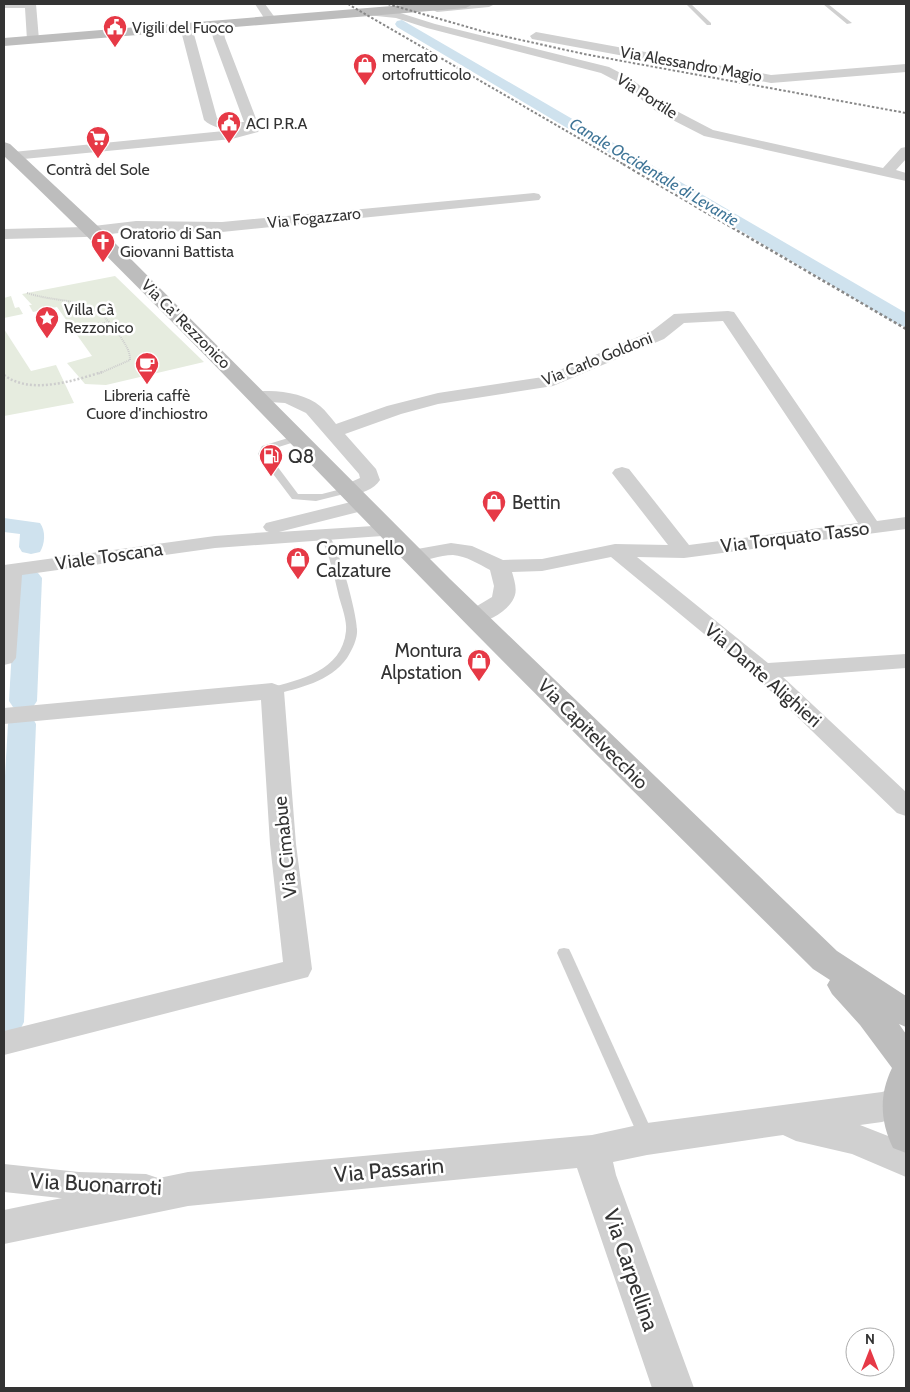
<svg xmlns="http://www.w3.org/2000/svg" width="910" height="1392" font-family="Cabin,sans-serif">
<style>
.green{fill:#e6ecdf}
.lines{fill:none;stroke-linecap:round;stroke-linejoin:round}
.canal{fill:#cfe2ee;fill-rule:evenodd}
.path-far1{stroke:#cdcdcd;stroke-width:2;stroke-dasharray:1 1;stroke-linecap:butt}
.path{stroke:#cdcdcd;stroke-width:2.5;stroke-dasharray:2 2;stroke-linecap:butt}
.service{fill:#d0d0d0;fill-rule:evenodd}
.minor{fill:#d0d0d0;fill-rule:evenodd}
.tertiary{fill:#d0d0d0;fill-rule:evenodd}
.secondary{fill:#bdbdbd;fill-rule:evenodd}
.rail-far1{stroke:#888;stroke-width:2;stroke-dasharray:2.5 2;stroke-linecap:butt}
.rail{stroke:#888;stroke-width:2.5;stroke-dasharray:3 2.5;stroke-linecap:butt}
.labels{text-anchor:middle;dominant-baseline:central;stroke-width:5;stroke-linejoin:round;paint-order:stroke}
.far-poi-label{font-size:16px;fill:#333;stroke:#fff;text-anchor:start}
.far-street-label{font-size:16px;fill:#333;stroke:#fff}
.far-water-label{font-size:16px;font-style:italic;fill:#3f7597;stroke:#fff}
.poi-label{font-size:19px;fill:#333;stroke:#fff;text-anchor:start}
.street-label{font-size:19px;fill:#333;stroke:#fff}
.near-street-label{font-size:22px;fill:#333;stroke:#fff}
</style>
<rect width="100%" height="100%" fill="#fff"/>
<g class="green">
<polygon points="115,276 204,362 106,385 85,384 67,363 92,356 57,307 33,312 29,305 32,305 22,294"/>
<polygon points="11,296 15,308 19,307 23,314 4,318 4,298"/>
<polygon points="4,329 31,371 56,365 74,403 4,416"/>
</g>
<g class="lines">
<g class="canal">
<polygon points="402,20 906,313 906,327 899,325 397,27 395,24 397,21"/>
<path d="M 4,518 L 40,523 C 46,531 45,544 40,552 L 31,554 L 22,552 L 19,547 L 20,534 L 4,532 Z"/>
<polygon points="29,570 38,573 42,578 37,701 33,707 23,710 13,707 9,701 16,578 20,573"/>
<polygon points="22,715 32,717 36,724 24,1022 19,1032 7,1036 4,1035 4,793 8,724 12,717"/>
</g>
<g class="path-far1">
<path d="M 27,293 C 69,306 91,293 120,336 C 125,344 130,350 130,360 L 98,374"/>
<polyline points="96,324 110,322"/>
</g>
<path class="path" d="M 4,375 C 30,395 73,381 102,372"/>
<g class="service">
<polygon points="686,4 691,4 711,23 711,25 707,25"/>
<polygon points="823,4 828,4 852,23 847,24"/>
<polygon points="298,435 301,436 301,440 269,450 268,454 298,494 322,494 349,487 354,490 352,492 316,501 292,499 258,454 262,446"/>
<path d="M 325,532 C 337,536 357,614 357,629 C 358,638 352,650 347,658 C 330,682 299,688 272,695 L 268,694 L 266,691 L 268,688 C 300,680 342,671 346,631 C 347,621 342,607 339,597 C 334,575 330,556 320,535 Z"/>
<polygon points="564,948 569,949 571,953 655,1138 652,1143 647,1144 642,1143 639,1138 557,953 559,949"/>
</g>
<g class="minor">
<polygon points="4,4 36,4 39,40 37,43 29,43 27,40 25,8 4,8"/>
<polygon points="255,4 265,4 276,19 274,21 266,21"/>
<polygon points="456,4 495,4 489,7 437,12 431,9 437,6"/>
<polygon points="361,9 397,12 435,24 609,67 630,78 667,106 713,130 883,168 901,148 906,147 906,159 896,170 906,173 906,181 704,136 657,112 622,84 601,73 427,28 396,18 357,14 355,12 357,10"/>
<path d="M 216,21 L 222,24 L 225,38 L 260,129 L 258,132 L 232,139 L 13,160 L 6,156 L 13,152 L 234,130 C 225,130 211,127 204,120 L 180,27 L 186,23 L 192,27 L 217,118 L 230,122 L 244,122 L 213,38 L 210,24 Z"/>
<polygon points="536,32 771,75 906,64 906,72 771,83 532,39 530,36"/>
<polygon points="534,193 539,194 541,197 539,200 222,232 136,231 85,237 4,239 4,229 85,227 136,221 222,222"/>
<path d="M 728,311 L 734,312 L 877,521 L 906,517 L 906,529 L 684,558 L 637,557 L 768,663 L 906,654 L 906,668 L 783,677 L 906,792 L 906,816 L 897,813 L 755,676 L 611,557 L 542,571 L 512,572 C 514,579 517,588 515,595 C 510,612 483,626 467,622 L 464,617 L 467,612 L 492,597 L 494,586 L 490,570 C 479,564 466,556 453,555 C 437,555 422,564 406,561 L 403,556 L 406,551 L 451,543 L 472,546 L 503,560 L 542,559 L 615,544 L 668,545 L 612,473 L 615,469 L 622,467 L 629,469 L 689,545 L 858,523 L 723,321 L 684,323 L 664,339 L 553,386 L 438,404 L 401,414 L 345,434 L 376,469 L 380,480 C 373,491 354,497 342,494 L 339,490 L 342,486 L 360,478 L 359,474 L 306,413 L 285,403 L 252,401 L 249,397 L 252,393 C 271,388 305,393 320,406 C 326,411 331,418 336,424 L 387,406 L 438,393 L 543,377 L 652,331 L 674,314 Z"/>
<polygon points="363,499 370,501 373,505 370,509 279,532 389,525 396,527 399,531 396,535 215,548 22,575 16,658 12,663 4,665 4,565 215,536 269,532 266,531 263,527 266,523"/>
<polygon points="272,683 280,686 284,691 296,844 312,969 308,977 4,1055 4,1031 283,962 270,844 261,700 4,724 4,708"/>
<polygon points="4,1164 79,1172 146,1174 158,1178 162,1188 158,1198 146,1202 79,1200 4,1192"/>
</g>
<polygon class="tertiary" points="900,1086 906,1088 906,1114 882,1122 860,1125 906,1143 906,1177 852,1154 796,1141 783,1135 647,1155 613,1162 616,1175 694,1388 652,1388 577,1168 188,1206 4,1244 4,1210 188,1172 592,1135 647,1123 882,1092"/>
<g class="secondary">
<polygon points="416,4 473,4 466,8 4,46 4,38"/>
<path d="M 4,142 L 10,144 L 100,228 L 450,579 L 837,951 L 906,996 L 906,1027 L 899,1024 L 906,1034 L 906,1153 L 893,1148 C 880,1121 879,1095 892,1068 L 860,1025 L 832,994 L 827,985 L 830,980 L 813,969 C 685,842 556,716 429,586 C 288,442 150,295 4,156 Z"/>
</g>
<g class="rail-far1">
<polyline points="348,4 625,165"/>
<polyline points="388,4 485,32 584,54 906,113"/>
</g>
<polyline class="rail" points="623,164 906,329"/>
</g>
<defs>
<g id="civic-pin" transform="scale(1.25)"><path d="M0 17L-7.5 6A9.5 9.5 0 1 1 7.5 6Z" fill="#e63946" stroke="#fff"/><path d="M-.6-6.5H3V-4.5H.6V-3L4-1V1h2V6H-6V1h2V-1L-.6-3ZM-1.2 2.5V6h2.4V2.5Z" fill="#fff"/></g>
<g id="shop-pin" transform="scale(1.25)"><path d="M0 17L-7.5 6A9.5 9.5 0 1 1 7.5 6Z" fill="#e63946" stroke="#fff"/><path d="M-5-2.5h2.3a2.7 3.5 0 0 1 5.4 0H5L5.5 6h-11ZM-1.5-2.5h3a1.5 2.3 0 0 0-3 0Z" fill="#fff"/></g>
<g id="supermarket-pin" transform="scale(1.25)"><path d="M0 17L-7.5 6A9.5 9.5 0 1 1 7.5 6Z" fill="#e63946" stroke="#fff"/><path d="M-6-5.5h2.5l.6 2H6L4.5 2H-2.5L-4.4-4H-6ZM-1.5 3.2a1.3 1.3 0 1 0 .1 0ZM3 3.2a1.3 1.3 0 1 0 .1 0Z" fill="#fff"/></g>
<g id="church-pin" transform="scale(1.25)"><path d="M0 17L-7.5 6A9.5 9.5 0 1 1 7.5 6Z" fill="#e63946" stroke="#fff"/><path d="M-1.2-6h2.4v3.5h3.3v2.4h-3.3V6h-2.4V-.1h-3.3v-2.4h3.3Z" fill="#fff"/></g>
<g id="sight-pin" transform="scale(1.25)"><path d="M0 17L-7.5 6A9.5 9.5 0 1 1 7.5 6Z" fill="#e63946" stroke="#fff"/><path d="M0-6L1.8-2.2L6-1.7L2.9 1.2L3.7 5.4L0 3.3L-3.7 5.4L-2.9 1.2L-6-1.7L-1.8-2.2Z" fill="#fff"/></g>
<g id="cafe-pin" transform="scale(1.25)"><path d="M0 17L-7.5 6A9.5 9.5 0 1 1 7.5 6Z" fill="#e63946" stroke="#fff"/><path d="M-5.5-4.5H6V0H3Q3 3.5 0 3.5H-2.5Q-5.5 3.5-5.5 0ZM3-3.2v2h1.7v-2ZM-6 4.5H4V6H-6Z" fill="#fff"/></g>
<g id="fuel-pin" transform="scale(1.25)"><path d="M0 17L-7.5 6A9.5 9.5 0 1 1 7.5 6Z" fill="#e63946" stroke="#fff"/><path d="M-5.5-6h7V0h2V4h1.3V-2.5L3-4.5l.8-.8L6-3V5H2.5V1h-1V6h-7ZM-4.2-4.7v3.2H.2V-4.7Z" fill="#fff"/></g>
</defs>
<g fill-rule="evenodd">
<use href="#civic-pin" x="115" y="27"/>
<use href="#shop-pin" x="365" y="65"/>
<use href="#civic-pin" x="229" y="123"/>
<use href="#supermarket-pin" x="98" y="138"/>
<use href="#church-pin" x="103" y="242"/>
<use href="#sight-pin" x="47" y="318"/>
<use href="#cafe-pin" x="147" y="364"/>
<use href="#fuel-pin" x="271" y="456"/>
<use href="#shop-pin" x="494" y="502"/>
<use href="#shop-pin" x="298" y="559"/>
<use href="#shop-pin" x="479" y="661"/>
</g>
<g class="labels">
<g class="far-poi-label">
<text x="132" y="27">Vigili del Fuoco</text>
<text x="382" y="56">mercato<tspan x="382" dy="18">ortofrutticolo</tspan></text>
<text x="246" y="123">ACI P.R.A</text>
<text x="98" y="169" text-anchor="middle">Contrà del Sole</text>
<text x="120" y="233">Oratorio di San<tspan x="120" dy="18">Giovanni Battista</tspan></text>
<text x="64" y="309">Villa Cà<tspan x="64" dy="18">Rezzonico</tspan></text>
<text x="147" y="395" text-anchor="middle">Libreria caffè<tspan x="147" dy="18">Cuore d'inchiostro</tspan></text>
</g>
<g class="far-street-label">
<text transform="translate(691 64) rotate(10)">Via Alessandro Magio</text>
<text transform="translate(647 96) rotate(33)">Via Portile</text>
<text transform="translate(314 218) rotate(-6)">Via Fogazzaro</text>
<text transform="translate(186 324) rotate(45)">Via Ca' Rezzonico</text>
<text transform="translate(597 359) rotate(-22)">Via Carlo Goldoni</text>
</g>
<g class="far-water-label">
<text transform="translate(654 172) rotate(31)">Canale Occidentale di Levante</text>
</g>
<g class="poi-label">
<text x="288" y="456">Q8</text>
<text x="512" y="502">Bettin</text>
<text x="316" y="548">Comunello<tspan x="316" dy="22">Calzature</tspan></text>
<text x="462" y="650" text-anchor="end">Montura<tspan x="462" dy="22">Alpstation</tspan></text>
</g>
<g class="street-label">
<text transform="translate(795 537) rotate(-7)">Via Torquato Tasso</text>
<text transform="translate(109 556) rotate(-8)">Viale Toscana</text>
<text transform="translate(763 675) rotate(41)">Via Dante Alighieri</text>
<text transform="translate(593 734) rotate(45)">Via Capitelvecchio</text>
<text transform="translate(285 847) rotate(-96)">Via Cimabue</text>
</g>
<g class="near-street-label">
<text transform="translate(389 1170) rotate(-5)">Via Passarin</text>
<text transform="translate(96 1184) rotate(3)">Via Buonarroti</text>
<text transform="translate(631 1270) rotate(71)">Via Carpellina</text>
</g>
</g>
<rect width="910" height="1392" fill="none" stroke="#333333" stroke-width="10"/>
<g transform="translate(870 1352)"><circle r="24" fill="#ffffff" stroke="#adadad"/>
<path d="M0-4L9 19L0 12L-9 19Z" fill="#e63946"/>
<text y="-8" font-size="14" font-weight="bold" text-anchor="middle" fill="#333333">N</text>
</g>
</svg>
